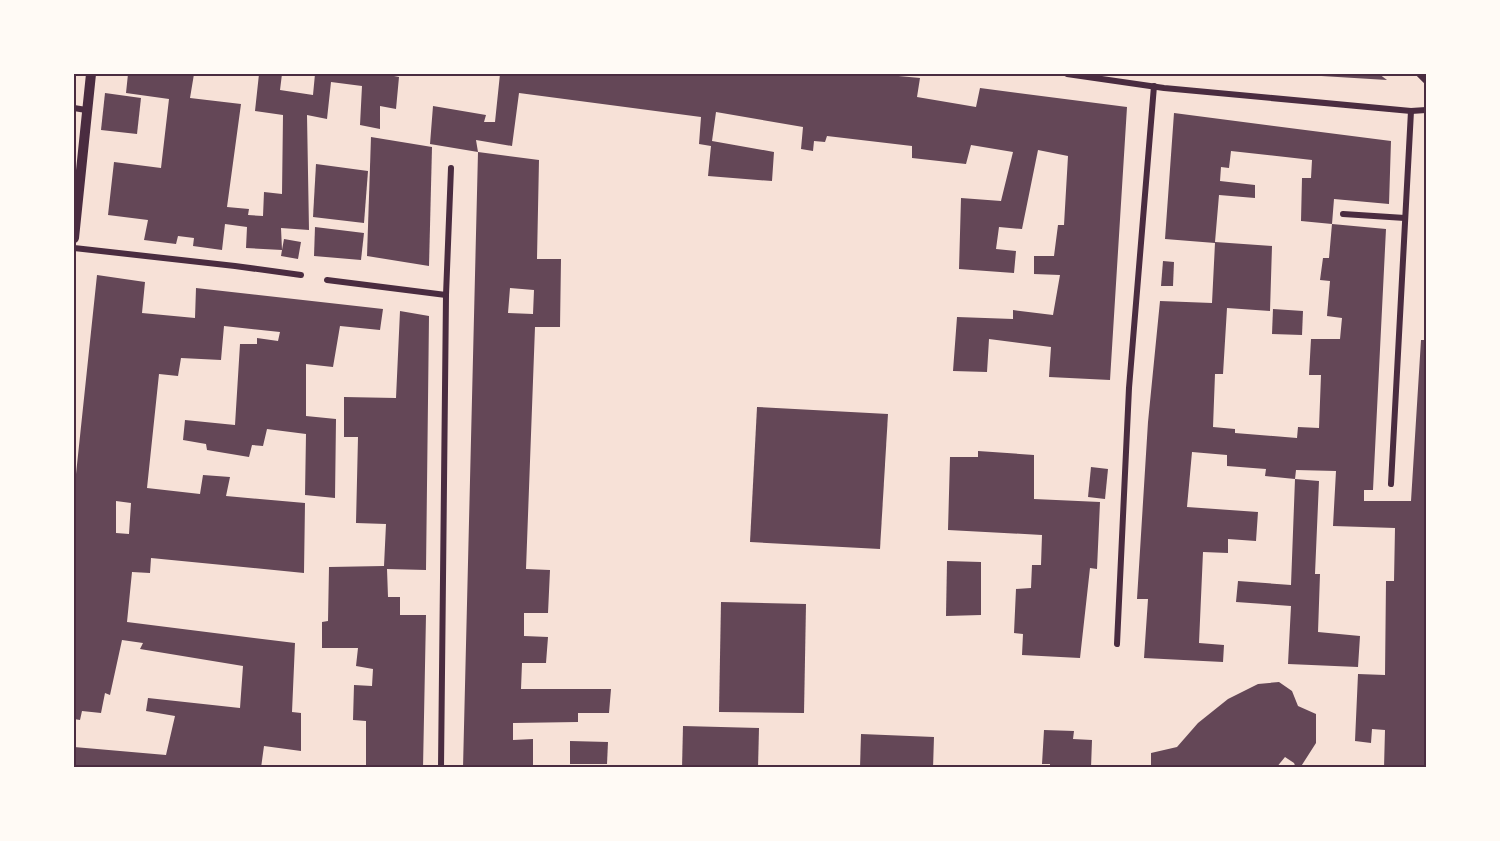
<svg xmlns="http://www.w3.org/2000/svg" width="1500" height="841" font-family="Montserrat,sans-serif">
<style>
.building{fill:#644757;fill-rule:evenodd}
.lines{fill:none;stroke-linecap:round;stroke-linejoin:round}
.minor{stroke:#4a2c40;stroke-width:6}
.tertiary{stroke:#4a2c40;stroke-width:10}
.neatline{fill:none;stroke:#4a2c40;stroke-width:2}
</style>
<rect width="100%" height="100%" fill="#f7e1d7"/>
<g class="building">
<polygon points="128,74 194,74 190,98 241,104 227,207 249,209 248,215 263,216 264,192 282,194 283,115 255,111 259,74 282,74 280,90 313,95 315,74 384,74 399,77 396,109 380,106 380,129 360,125 362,86 331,82 327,119 307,115 309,230 281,228 282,250 284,239 301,242 298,259 281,256 282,250 246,248 247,227 225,224 222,250 193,246 194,238 178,236 176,244 144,240 148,220 108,215 114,162 161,168 169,99 126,93"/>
<path d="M 500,74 L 877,74 L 920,78 L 917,97 L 976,107 L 980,88 L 1127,107 L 1110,380 L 1049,377 L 1051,347 L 989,339 L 987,372 L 953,371 L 957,317 L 1013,319 L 1013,310 L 1053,315 L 1060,275 L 1034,274 L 1034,256 L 1054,256 L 1058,225 L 1064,225 L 1068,156 L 1038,150 L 1022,229 L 999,227 L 996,249 L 1016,251 L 1014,273 L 959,269 L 961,198 L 1001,201 L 1013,152 L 971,145 L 966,164 L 912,158 L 912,146 L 827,136 L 825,142 L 814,141 L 813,151 L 801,149 L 803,127 L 716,112 L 712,141 L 774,152 L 772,181 L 708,176 L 711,146 L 699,144 L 701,117 L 519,93 L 512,146 L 476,140 L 478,152 L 539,160 L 537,259 L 561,259 L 560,327 L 535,327 L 526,569 L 550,570 L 548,613 L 524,613 L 524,636 L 548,637 L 546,663 L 522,663 L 521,689 L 611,689 L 609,713 L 578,713 L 578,722 L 513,723 L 513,740 L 533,739 L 533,768 L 463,768 L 478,152 L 430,144 L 433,106 L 486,115 L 484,122 L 495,122 ZM 510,288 L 534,290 L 533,314 L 508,313 Z"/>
<polygon points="1305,74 1379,74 1387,80 1305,75"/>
<polygon points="105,93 141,98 137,134 101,130"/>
<polygon points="1174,113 1391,141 1389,204 1334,199 1332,224 1301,221 1302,178 1311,178 1312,160 1231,151 1229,168 1221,167 1220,181 1255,185 1255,198 1219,195 1215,242 1272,246 1270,311 1227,308 1223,374 1215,374 1213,427 1235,429 1235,433 1297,438 1298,427 1319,428 1321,375 1309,375 1311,339 1340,339 1342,318 1327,316 1330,281 1320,280 1323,258 1329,258 1332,224 1386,229 1373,490 1364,490 1364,501 1411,501 1421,340 1426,340 1426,768 1384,768 1385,730 1372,729 1371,743 1355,741 1358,674 1385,675 1386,581 1394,581 1395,528 1333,526 1336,471 1296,470 1295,479 1265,476 1266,469 1227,466 1227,455 1192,452 1187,507 1258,512 1256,541 1228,539 1228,553 1203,552 1199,643 1224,645 1223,662 1144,658 1148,599 1137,599 1148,422 1160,301 1212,303 1215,243 1165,239"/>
<polygon points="371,137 432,147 429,266 367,256"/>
<polygon points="316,164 368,171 364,223 313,217"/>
<polygon points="315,227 364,233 361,260 314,256"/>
<polygon points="1163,261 1174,262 1173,286 1161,286"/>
<path d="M 97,275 L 145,282 L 142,313 L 195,318 L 196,288 L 383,309 L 380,330 L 340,326 L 333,367 L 306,364 L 306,416 L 336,419 L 335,498 L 305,495 L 306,434 L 267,429 L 263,446 L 252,445 L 249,457 L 207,450 L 206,444 L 183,440 L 185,420 L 235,425 L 240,344 L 257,344 L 257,338 L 278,341 L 280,332 L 224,326 L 221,360 L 181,358 L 178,376 L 159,374 L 147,488 L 200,494 L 203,475 L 230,477 L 226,496 L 305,503 L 304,573 L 151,558 L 150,573 L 132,572 L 127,622 L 295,643 L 292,712 L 301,713 L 301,751 L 264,746 L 261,768 L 74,768 L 74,747 L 166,755 L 175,716 L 146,711 L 148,698 L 240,708 L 243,666 L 140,649 L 143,643 L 122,640 L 110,695 L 105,693 L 101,713 L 82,711 L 80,720 L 74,719 L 74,493 ZM 116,501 L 131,503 L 129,534 L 116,533 Z"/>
<polygon points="1273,309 1303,311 1302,335 1272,334"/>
<polygon points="400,311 429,316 426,570 387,569 388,597 400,597 400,615 426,615 423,768 366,768 366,721 353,720 354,685 372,686 373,669 356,666 358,648 322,648 322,622 328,621 329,567 384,566 386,524 356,523 358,437 344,437 344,397 396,398"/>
<polygon points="757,407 888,414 880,549 750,542"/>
<polygon points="978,451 1034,455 1034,499 1100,502 1097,569 1090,568 1080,658 1022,655 1023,634 1014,633 1016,589 1031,588 1032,565 1041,565 1042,535 948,530 950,457 978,457"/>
<polygon points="1091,467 1108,469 1105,499 1088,497"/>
<polygon points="1295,479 1319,481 1315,574 1320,574 1318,632 1360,636 1358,667 1288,664 1291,606 1236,602 1238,581 1291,585"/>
<polygon points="947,561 981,562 981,615 946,616"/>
<polygon points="721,602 806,604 804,713 719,712"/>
<polygon points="1279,682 1292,691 1298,706 1316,714 1316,743 1300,768 1296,768 1294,763 1285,757 1276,768 1151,768 1151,753 1177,747 1198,723 1228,699 1258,684"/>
<polygon points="683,726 759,728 758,768 682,768"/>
<polygon points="1044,730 1074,731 1073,739 1092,740 1091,768 1050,768 1050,764 1042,764"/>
<polygon points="861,734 934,737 933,768 860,768"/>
<polygon points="570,741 608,742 607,764 570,764"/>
</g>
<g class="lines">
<g class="minor">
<polyline points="1067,74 1164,88 1411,111 1426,110"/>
<polyline points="1419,74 1426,81"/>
<polyline points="74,108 86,110"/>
<polyline points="1343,214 1405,218"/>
<polyline points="74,248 235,266 301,275"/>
<polyline points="327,280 446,295"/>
<polyline points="1391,484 1411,111"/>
<polyline points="1117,644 1129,388 1154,86"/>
<polyline points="441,768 446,295 451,168"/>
</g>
<polyline class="tertiary" points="74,238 91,74"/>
</g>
<rect width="1500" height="841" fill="none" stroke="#fffaf5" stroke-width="150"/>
<rect x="75" y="75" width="1350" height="691" class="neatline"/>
</svg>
